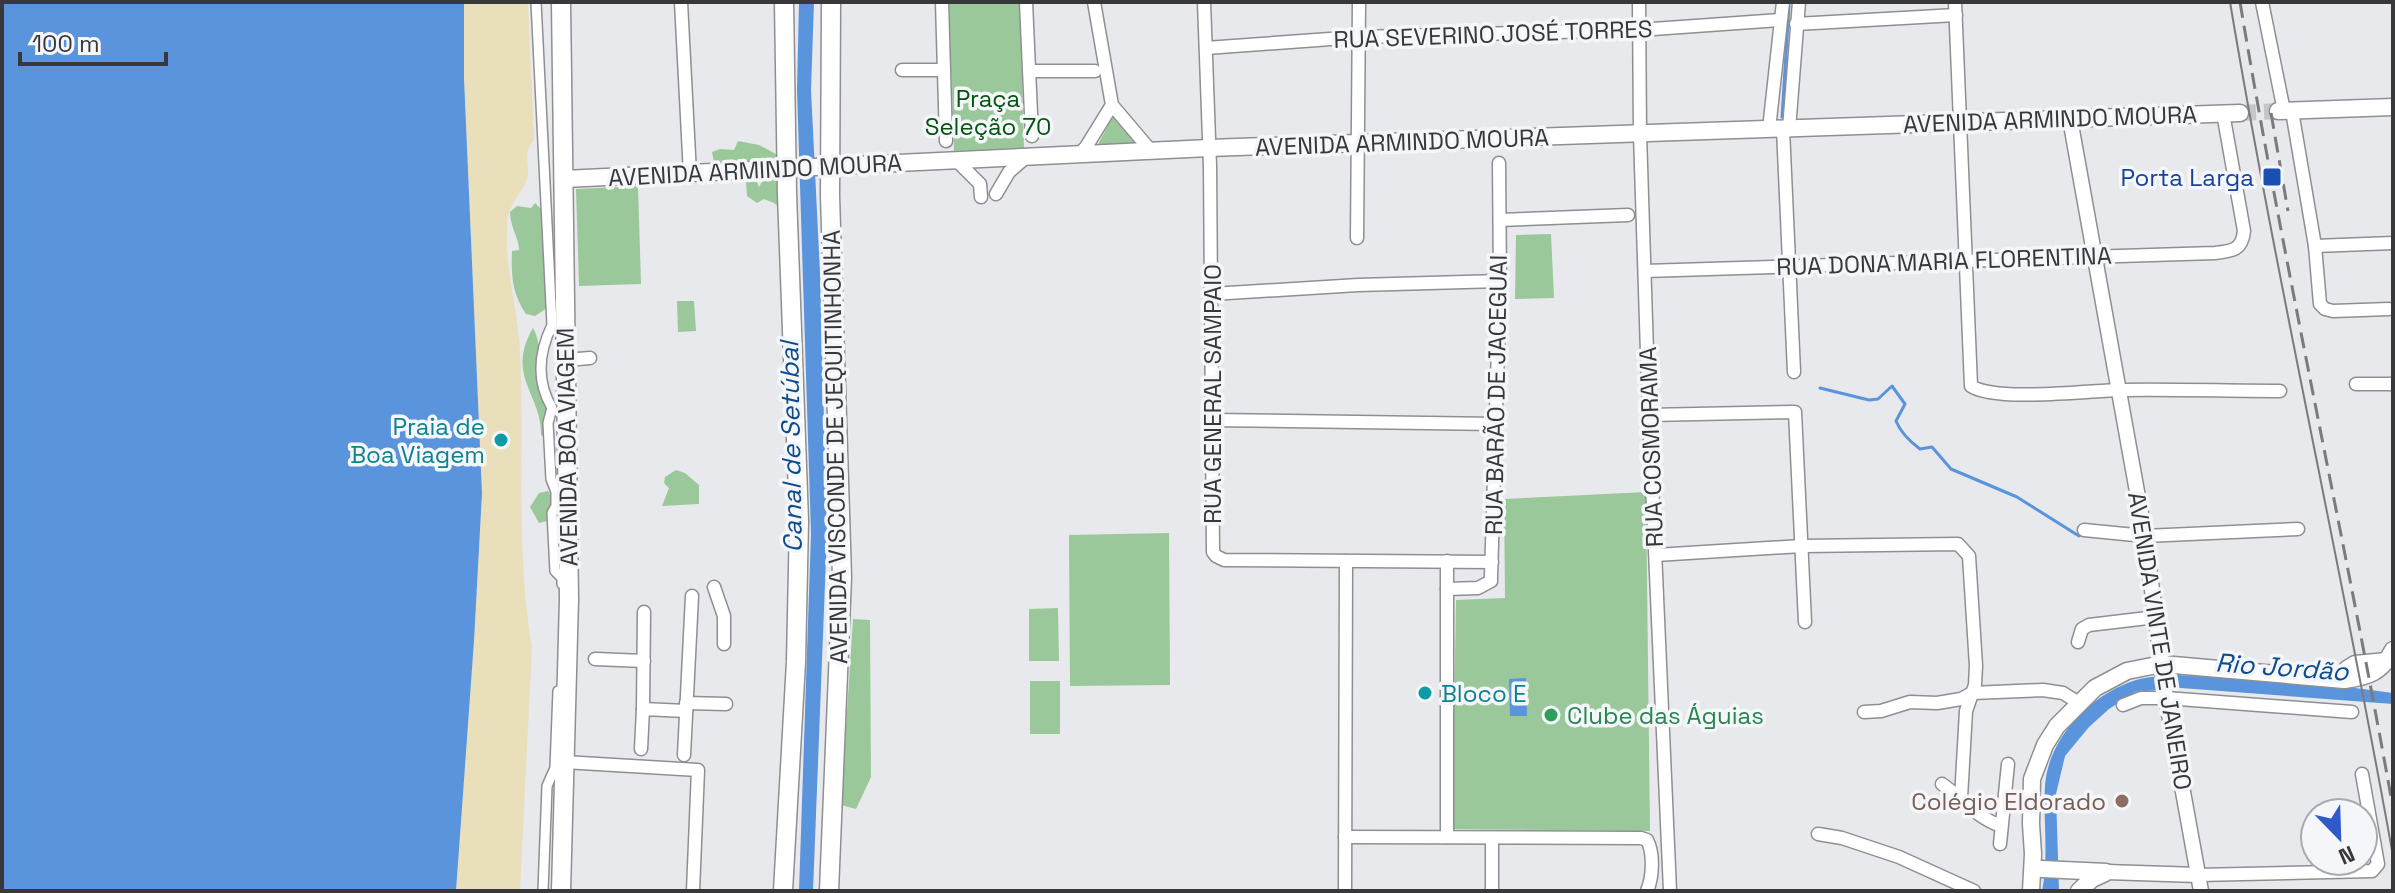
<svg xmlns="http://www.w3.org/2000/svg" width="2395" height="893" font-family="'Space Grotesk',sans-serif">
<style>
.green{fill:#9bc89a}
.sand{fill:#e9e0bb}
.water{fill:#5994dc}
.lines{fill:none;stroke-linecap:round;stroke-linejoin:round}
.stream{stroke:#5994dc;stroke-width:3}
.secondary-tunnel{stroke:#c5c6c8;stroke-width:16;stroke-dasharray:16 8;stroke-linecap:butt}
.pedestrian-casing{stroke:#8e8f92;stroke-width:12}
.minor-casing{stroke:#8e8f92;stroke-width:15}
.tertiary-casing{stroke:#8e8f92;stroke-width:17}
.secondary-casing{stroke:#8e8f92;stroke-width:19}
.primary-casing{stroke:#8e8f92;stroke-width:21}
.pedestrian{stroke:#fff;stroke-width:9}
.minor{stroke:#fff;stroke-width:12}
.tertiary{stroke:#fff;stroke-width:14}
.secondary{stroke:#fff;stroke-width:16}
.primary{stroke:#fff;stroke-width:18}
.tram{stroke:#7b7b7e;stroke-width:2}
.rail{stroke:#7b7b7e;stroke-width:3;stroke-dasharray:16 8;stroke-linecap:butt}
.transit-dot{fill:#1a4fb4;stroke:#f5f6fa;stroke-width:3}
.culture-dot{fill:#0f9aa8;stroke:#f5f6fa;stroke-width:3}
.leisure-dot{fill:#2e9e5b;stroke:#f5f6fa;stroke-width:3}
.education-dot{fill:#8d6e63;stroke:#f5f6fa;stroke-width:3}
.labels{text-anchor:middle;dominant-baseline:central;stroke-width:7;stroke-linejoin:round;paint-order:stroke}
.street-label{font-size:24px;fill:#38383a;stroke:#f5f6fa}
.park-label{font-size:24px;fill:#03540e;stroke:#f5f6fa}
.transit-label{font-size:24px;fill:#164399;stroke:#f5f6fa;text-anchor:end}
.culture-label{font-size:24px;fill:#0d838f;stroke:#f5f6fa;text-anchor:end}
.leisure-label{font-size:24px;fill:#27864d;stroke:#f5f6fa;text-anchor:start}
.education-label{font-size:24px;fill:#785e54;stroke:#f5f6fa;text-anchor:end}
.water-label{font-size:26px;font-style:italic;fill:#0c4b8c;stroke:#f5f6fa}
</style>
<rect width="100%" height="100%" fill="#e8e9ec"/>
<g class="green">
<polygon points="949,2 1020,2 1024,148 954,151"/>
<polygon points="1113,116 1117,117 1138,146 1096,148"/>
<polygon points="738,141 759,145 778,155 774,166 718,165 714,162 712,152 720,149 734,150"/>
<polygon points="785,179 782,210 774,203 764,199 757,203 747,196 746,182 757,182 759,187 763,180"/>
<polygon points="638,186 641,284 579,286 576,189"/>
<path d="M 535,203 L 543,211 L 547,308 L 535,316 L 526,314 C 512,294 511,275 512,251 L 519,250 C 519,238 510,227 510,212 L 517,206 L 531,208 Z"/>
<polygon points="1551,234 1554,298 1515,299 1516,235"/>
<polygon points="694,301 696,331 678,332 677,301"/>
<path d="M 533,328 C 547,352 531,385 549,407 L 547,439 L 541,435 C 542,394 505,376 533,328 Z"/>
<polygon points="676,470 685,473 699,485 699,504 662,506 669,488 664,483 665,477"/>
<polygon points="548,491 553,499 551,520 539,523 530,507 539,493"/>
<polygon points="1646,492 1650,831 1452,829 1456,600 1505,598 1504,499"/>
<polygon points="1169,533 1170,685 1070,686 1069,535"/>
<polygon points="1058,608 1059,661 1029,661 1029,609"/>
<polygon points="853,619 870,620 871,777 856,809 841,805"/>
<polygon points="1060,681 1060,734 1030,734 1030,681"/>
</g>
<path class="sand" d="M 464,2 L 528,2 L 534,140 C 521,157 531,162 527,179 C 523,193 510,203 508,217 C 502,262 518,306 520,350 C 525,449 515,547 532,647 L 520,891 L 456,891 L 474,641 L 482,493 L 464,78 Z"/>
<g class="water">
<polygon points="2,2 464,2 464,78 482,493 474,641 456,891 2,891"/>
<polygon points="799,2 814,2 811,90 820,273 827,532 813,891 799,891 811,533 797,90"/>
<path d="M 2178,675 L 2332,685 L 2393,693 L 2393,704 L 2181,688 L 2135,692 L 2109,709 L 2089,727 L 2065,756 L 2056,794 L 2059,891 L 2042,891 C 2049,858 2043,820 2045,786 C 2048,738 2091,694 2136,680 C 2149,676 2165,676 2178,675 Z"/>
<polygon points="1526,678 1527,716 1510,716 1509,679"/>
</g>
<g class="lines">
<g class="stream">
<polyline points="1782,117 1789,6"/>
<path d="M 1820,388 L 1869,400 L 1878,399 L 1892,386 L 1905,404 L 1896,421 C 1901,433 1909,441 1920,449 L 1932,447 L 1951,469 L 2017,497 L 2079,536"/>
</g>
<polyline class="secondary-tunnel" points="2240,113 2278,111"/>
<g class="pedestrian-casing">
<g id="pedestrian">
<path d="M 536,2 L 552,325 C 539,352 536,381 552,408 L 548,423 L 551,479 L 556,492 L 556,506 L 552,513 L 555,571 L 562,578 L 562,584"/>
<polyline points="543,891 547,786 555,768 558,691"/>
</g>
</g>
<g class="minor-casing">
<g id="minor">
<polyline points="681,2 690,174"/>
<polyline points="942,2 946,141"/>
<polyline points="1026,2 1032,136"/>
<polyline points="1094,2 1112,105 1151,151"/>
<polyline points="1204,2 1210,166 1213,552 1216,556 1224,560 1492,562"/>
<polyline points="1639,2 1640,134 1649,415 1670,891"/>
<path d="M 1955,2 L 1971,386 C 1995,402 2087,391 2119,390 C 2172,389 2227,391 2280,391"/>
<polyline points="2262,2 2284,111"/>
<polyline points="1796,24 1956,15"/>
<polyline points="1206,48 1358,37 1639,30 1780,20"/>
<polyline points="902,70 944,70"/>
<polyline points="1029,71 1095,71"/>
<polyline points="2292,111 2315,246 2320,304 2325,309 2333,311 2389,309"/>
<polyline points="1769,129 1783,2"/>
<polyline points="1783,129 1794,372"/>
<polyline points="1789,129 1799,2"/>
<polyline points="1078,155 1086,147 1112,105"/>
<polyline points="958,162 980,184 981,197"/>
<polyline points="996,194 1009,172 1024,159"/>
<polyline points="1500,220 1628,215"/>
<polyline points="1357,238 1359,2"/>
<polyline points="2315,246 2393,243"/>
<path d="M 1645,271 L 2215,253 C 2233,251 2242,250 2244,231 L 2223,113"/>
<polyline points="1212,294 1358,285 1500,281"/>
<polyline points="566,360 590,358"/>
<polyline points="2356,384 2393,384"/>
<polyline points="1649,415 1795,412 1805,622"/>
<polyline points="1212,420 1496,424"/>
<polyline points="2084,530 2145,536 2298,529"/>
<polyline points="1656,555 1802,546 1958,544 1969,556 1976,666 1975,685 1966,711 1961,798"/>
<polyline points="714,587 724,616 724,644"/>
<polyline points="1447,589 1478,588 1491,581 1491,576 1500,281 1499,163"/>
<polyline points="2078,642 2082,629 2089,625 2156,617"/>
<polyline points="595,659 644,661"/>
<polyline points="686,703 726,704"/>
<polyline points="2123,705 2141,698 2166,698 2352,712"/>
<polyline points="643,709 644,612"/>
<polyline points="1864,712 1881,711 1910,702 1937,703 1961,699 1972,693 2043,690 2063,693 2079,703"/>
<polyline points="641,749 643,709 686,711"/>
<polyline points="684,755 692,596"/>
<polyline points="564,762 698,770 693,891"/>
<path d="M 1942,784 C 1963,799 1976,817 2001,826"/>
<polyline points="1818,834 1842,838 1899,857 1974,891"/>
<path d="M 1345,837 L 1641,838 L 1647,840 C 1654,853 1653,877 1647,891"/>
<polyline points="1447,837 1447,561"/>
<polyline points="2000,844 2008,764"/>
<polyline points="2198,875 2372,871 2378,864 2362,774"/>
<polyline points="1345,891 1346,561"/>
<polyline points="1492,891 1492,839"/>
</g>
</g>
<g class="tertiary-casing">
<g id="tertiary">
<polyline points="2070,119 2145,536 2166,698 2201,891"/>
<polyline points="2106,872 2198,875"/>
</g>
</g>
<g class="secondary-casing">
<g id="secondary">
<polyline points="2278,111 2393,107"/>
<polyline points="564,179 1209,148 2240,113"/>
<polyline points="2344,680 2347,669 2355,664 2387,661"/>
<polyline points="2042,869 2106,872"/>
<path d="M 2031,891 L 2033,854 L 2031,824 L 2032,779 L 2045,745 L 2057,726 L 2095,688 L 2127,671 L 2162,664 L 2344,680 C 2368,677 2381,673 2393,650"/>
<polyline points="2079,891 2092,879 2105,873"/>
</g>
</g>
<g class="primary-casing">
<g id="primary">
<polyline points="561,891 569,599 561,2"/>
<polyline points="783,891 796,662 799,521 787,194 784,2"/>
<polyline points="829,891 842,577 830,196 831,2"/>
</g>
</g>
<use href="#pedestrian" class="pedestrian"/>
<use href="#minor" class="minor"/>
<use href="#tertiary" class="tertiary"/>
<use href="#secondary" class="secondary"/>
<use href="#primary" class="primary"/>
<path class="tram" d="M 2230,2 C 2278,288 2342,570 2393,856"/>
<g class="rail">
<path d="M 2240,2 C 2285,272 2345,539 2393,808"/>
<polyline points="2271,113 2288,211"/>
</g>
</g>
<rect class="transit-dot" x="2262" y="167" width="20" height="20" rx="4"/>
<g class="culture-dot">
<circle cx="501" cy="440" r="8"/>
<circle cx="1425" cy="693" r="8"/>
</g>
<circle class="leisure-dot" cx="1551" cy="715" r="8"/>
<circle class="education-dot" cx="2122" cy="801" r="8"/>
<g class="labels">
<g class="street-label">
<text transform="translate(1493 34) rotate(-2)">RUA SEVERINO JOSÉ TORRES</text>
<text transform="translate(2050 119) rotate(-2)">AVENIDA ARMINDO MOURA</text>
<text transform="translate(1402 142) rotate(-2)">AVENIDA ARMINDO MOURA</text>
<text transform="translate(755 170) rotate(-3)">AVENIDA ARMINDO MOURA</text>
<text transform="translate(1944 261) rotate(-2)">RUA DONA MARIA FLORENTINA</text>
<text transform="translate(1212 394) rotate(-90)">RUA GENERAL SAMPAIO</text>
<text transform="translate(1496 395) rotate(-89)">RUA BARÃO DE JACEGUAI</text>
<text transform="translate(567 447) rotate(-91)">AVENIDA BOA VIAGEM</text>
<text transform="translate(835 447) rotate(-91)">AVENIDA VISCONDE DE JEQUITINHONHA</text>
<text transform="translate(1651 447) rotate(-92)">RUA COSMORAMA</text>
<text transform="translate(2160 641) rotate(81)">AVENIDA VINTE DE JANEIRO</text>
</g>
<g class="park-label">
<text x="988" y="98">Praça<tspan x="988" dy="28">Seleção 70</tspan></text>
</g>
<g class="transit-label">
<text x="2254" y="177">Porta Larga</text>
</g>
<g class="culture-label">
<text x="485" y="426">Praia de<tspan x="485" dy="28">Boa Viagem</tspan></text>
<text x="1441" y="693" text-anchor="start">Bloco E</text>
</g>
<g class="leisure-label">
<text x="1567" y="715">Clube das Águias</text>
</g>
<g class="education-label">
<text x="2106" y="801">Colégio Eldorado</text>
</g>
<g class="water-label">
<text transform="translate(791 447) rotate(-91)">Canal de Setúbal</text>
<text transform="translate(2282 667) rotate(4)">Rio Jordão</text>
</g>
</g>
<rect width="2395" height="893" fill="none" stroke="#38383a" stroke-width="8"/>
<g transform="translate(2339 837) rotate(157)"><circle r="38" fill="#f5f6fa" stroke="#a9aaad" stroke-width="2"/>
<path d="M0-6L14 30L0 20L-14 30Z" fill="#3059c9"/>
<text y="-12" font-size="22" font-weight="bold" text-anchor="middle" fill="#38383a">N</text>
</g>
<path d="M20 52v12h146v-12" fill="none" stroke="#38383a" stroke-width="4"/>
<text x="32" y="52" font-size="24" fill="#38383a" stroke="#f5f6fa" stroke-width="6" paint-order="stroke">100 m</text>
</svg>
